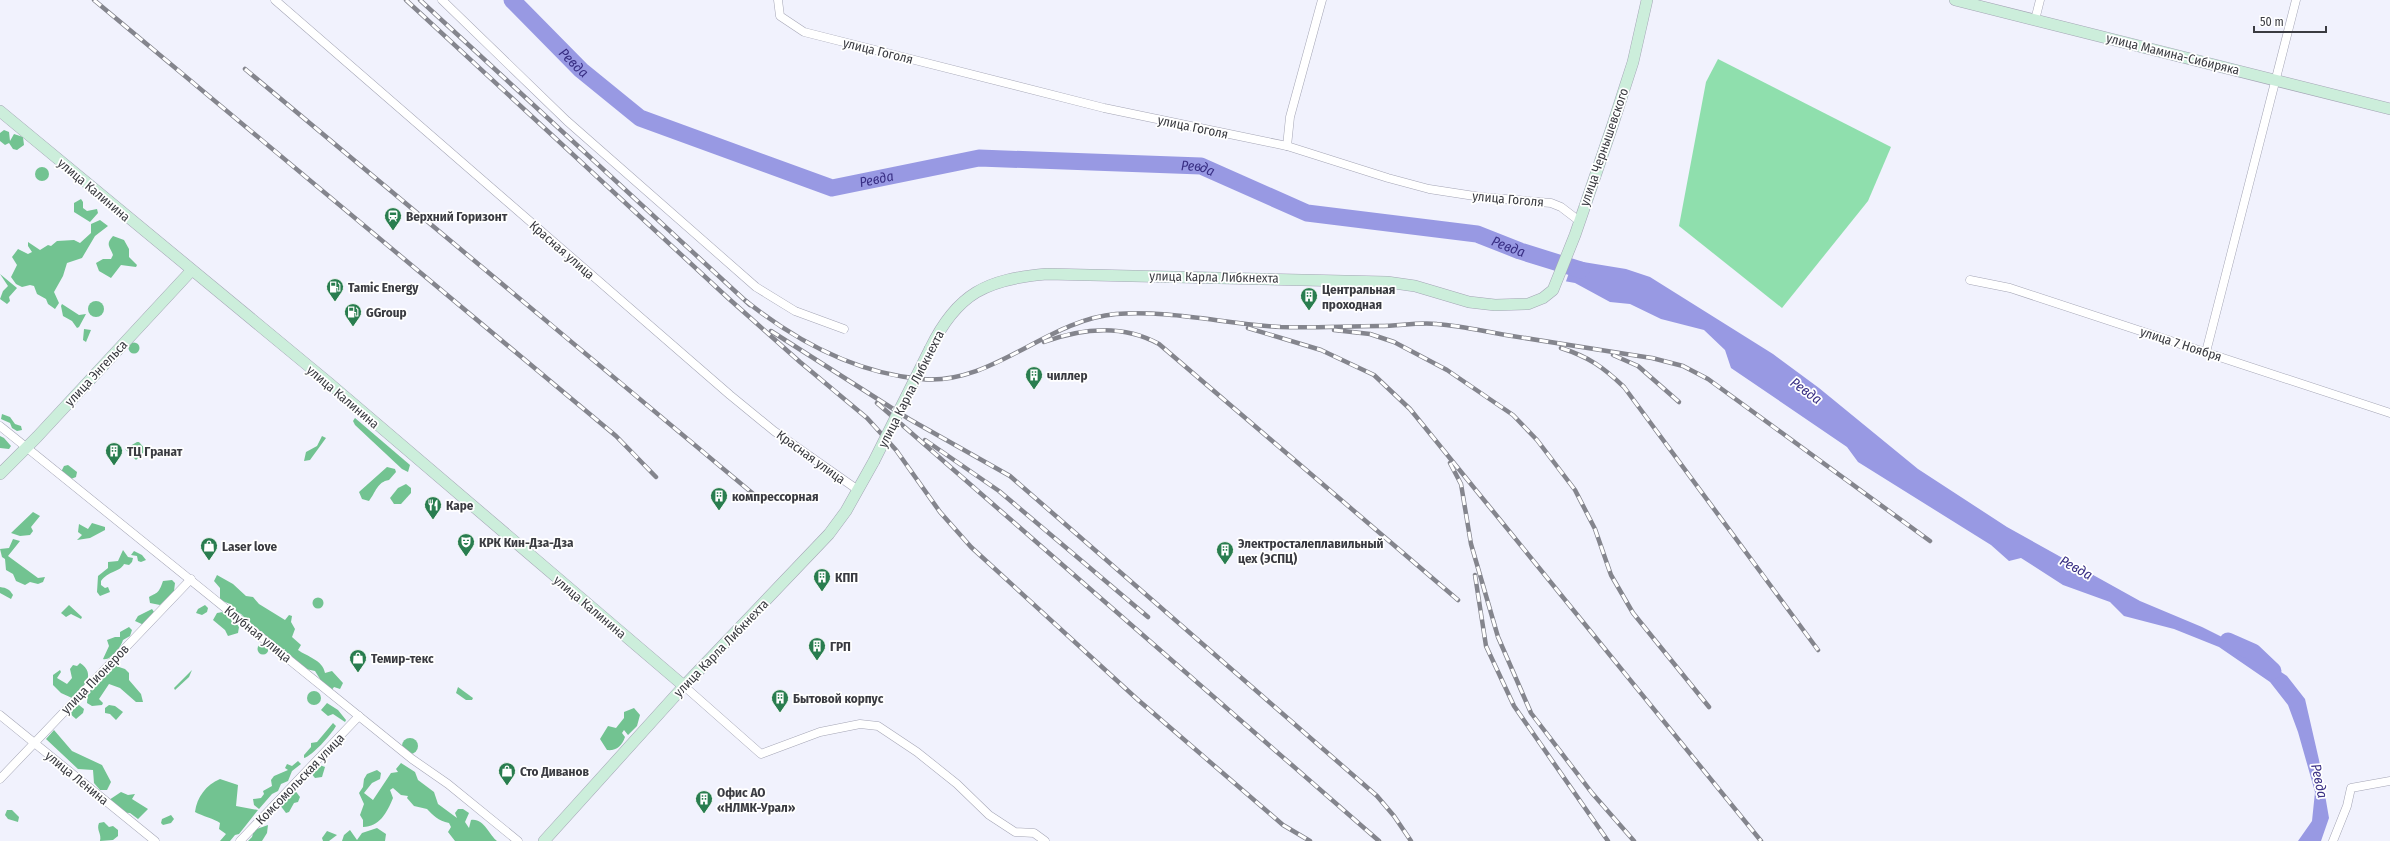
<svg xmlns="http://www.w3.org/2000/svg" width="2390" height="841" font-family="'Fira Sans Condensed',sans-serif">
<style>
.green{fill:#8fdfad}
.forest{fill:#72c391}
.water{fill:#9899e3}
.pier{fill:#f1f2fd}
.lines{fill:none;stroke-linecap:round;stroke-linejoin:round}
.river{stroke:#9899e3;stroke-width:17}
.street-casing{stroke:#a4a5b5;stroke-width:9}
.secondary-casing{stroke:#a4a5b5;stroke-width:12}
.street{stroke:#fff;stroke-width:8}
.secondary{stroke:#cceedb;stroke-width:11}
.rail-casing{stroke:#84858d;stroke-width:4.5}
.rail{stroke:#fff;stroke-width:3;stroke-dasharray:9;stroke-linecap:butt}
.secondary-bridge-casing{stroke:#a4a5b5;stroke-width:12;stroke-linecap:butt}
.secondary-bridge{stroke:#cceedb;stroke-width:11}
.labels{text-anchor:middle;dominant-baseline:central;stroke-width:3.5;stroke-linejoin:round;paint-order:stroke}
.street-label{font-size:13px;fill:#3a3b41;stroke:#fff}
.poi-label{font-size:13px;font-weight:bold;fill:#3a3b41;stroke:#fff;text-anchor:start}
.water-label{font-size:14px;font-style:italic;fill:#392f84;stroke:#fff}
</style>
<rect width="100%" height="100%" fill="#f1f2fd"/>
<polygon class="green" points="1718,59 1891,147 1868,201 1782,308 1679,226 1706,82"/>
<g class="forest">
<polygon points="4,130 9,132 10,141 14,134 23,137 24,145 17,150 13,149 9,143 5,145 0,141 0,133"/>
<circle cx="42" cy="174" r="7"/>
<polygon points="81,199 83,202 83,208 87,211 97,209 98,213 90,222 74,212 74,203"/>
<polygon points="100,220 108,226 95,236 82,258 67,263 63,276 54,292 59,303 55,309 48,304 46,299 37,294 34,286 30,285 22,287 16,284 11,277 17,265 12,257 18,249 28,254 32,252 28,246 28,242 40,250 48,245 51,246 57,241 74,240 80,243 91,233 91,224"/>
<path d="M 113,236 L 124,240 L 129,249 L 129,257 L 137,265 L 136,267 L 121,265 L 111,278 L 99,271 L 96,263 L 103,259 L 111,259 L 113,255 C 110,246 105,245 113,236 Z"/>
<polygon points="0,274 17,288 9,297 10,301 7,304 0,299 3,291 8,286"/>
<circle cx="96" cy="309" r="8"/>
<polygon points="62,304 79,315 86,314 79,327 77,328 72,321 63,316 61,306"/>
<polygon points="84,329 91,330 86,342 83,340"/>
<circle cx="134" cy="348" r="5.5"/>
<polygon points="2,414 10,417 15,424 21,426 22,430 17,431 12,428 10,423 1,419"/>
<polygon points="355,418 410,465 408,472 402,469 355,425 353,421"/>
<polygon points="0,436 4,438 11,446 9,449 0,448"/>
<polygon points="322,436 326,438 310,460 304,461 306,452 317,446"/>
<polygon points="137,442 139,442 146,450 136,460 125,449"/>
<polygon points="68,465 77,472 76,477 71,479 61,472 64,466"/>
<path d="M 387,467 L 395,469 L 396,472 L 389,480 C 377,482 376,492 369,501 L 362,499 L 359,492 Z"/>
<polygon points="406,484 411,488 411,493 401,504 394,504 390,498 398,488"/>
<polygon points="33,512 40,516 31,527 33,531 30,535 20,536 11,533"/>
<polygon points="92,523 105,527 105,530 90,538 77,540 82,535 78,532 79,524 88,529"/>
<polygon points="13,539 20,541 8,556 38,578 45,577 43,582 38,584 30,582 25,585 16,581 13,574 6,570 5,559 2,557 0,549 9,548"/>
<path d="M 123,550 L 128,557 L 133,558 L 132,562 L 129,565 L 124,564 C 120,572 108,571 101,581 L 101,585 L 105,588 L 108,587 L 110,592 L 100,596 L 97,592 L 98,576 L 108,568 L 108,562 L 118,561 Z"/>
<polygon points="134,551 142,555 146,560 141,562 138,561 137,556 131,555"/>
<path d="M 217,575 L 233,584 L 246,596 L 253,597 L 259,604 L 285,620 L 289,615 L 292,616 L 291,622 L 295,629 L 292,637 L 301,645 L 298,650 C 306,656 323,660 325,673 L 332,671 L 343,683 L 340,689 L 334,687 L 331,691 L 321,685 L 320,679 L 315,671 L 306,669 L 284,651 L 285,649 L 282,649 L 264,639 L 262,631 L 259,632 L 241,614 L 235,611 L 230,604 L 220,600 L 220,588 L 214,581 Z"/>
<path d="M 172,580 L 175,583 L 174,591 L 160,605 L 150,603 L 149,597 C 159,592 159,592 163,581 Z"/>
<path d="M 0,587 C 7,588 9,589 13,595 L 11,599 L 0,593 Z"/>
<circle cx="318" cy="603" r="5.5"/>
<polygon points="69,605 82,617 81,619 71,614 66,617 61,613"/>
<polygon points="205,605 208,608 207,612 202,615 196,613 198,609"/>
<polygon points="152,609 154,612 144,625 135,621 138,616"/>
<polygon points="223,612 232,617 239,627 238,633 228,636 225,630 213,620 217,613"/>
<path d="M 129,627 L 132,630 L 130,636 L 123,640 C 121,647 111,661 103,659 L 109,646 L 107,640 L 115,637 L 120,637 L 120,632 Z"/>
<circle cx="263" cy="649" r="5.5"/>
<path d="M 80,663 C 97,674 84,689 72,698 L 61,693 L 53,685 L 53,675 L 60,670 L 61,672 L 57,678 L 67,684 L 72,678 L 70,669 L 73,665 L 77,666 Z"/>
<polygon points="110,664 125,669 129,673 129,680 141,694 143,702 136,702 120,688 109,684 99,699 103,703 102,705 92,706 87,703 88,690 104,677 103,671"/>
<polygon points="192,670 189,677 175,690 174,688"/>
<polygon points="458,687 473,698 472,700 466,700 456,693"/>
<circle cx="314" cy="698" r="7"/>
<polygon points="327,703 338,710 346,720 345,722 333,714 328,716 321,710"/>
<polygon points="79,705 84,709 83,713 76,719 68,712 74,706"/>
<polygon points="109,705 115,706 123,712 116,720 110,714 105,713 105,708"/>
<path d="M 634,708 L 640,715 L 637,726 L 628,735 L 624,730 L 622,733 L 625,737 C 622,746 616,751 607,750 L 600,739 L 608,726 L 616,728 L 624,718 L 624,712 Z"/>
<path d="M 333,723 L 336,726 C 331,735 312,756 304,758 L 304,755 L 311,747 L 311,743 L 317,742 Z"/>
<polygon points="54,730 72,751 102,765 111,782 107,790 100,790 94,783 93,770 78,769 46,739"/>
<circle cx="410" cy="746" r="8"/>
<polygon points="298,761 301,764 292,771 288,781 281,784 278,791 272,794 259,809 254,805 253,799 261,798 264,794 263,791 272,786 271,780 274,776 288,770 285,768 287,764 292,766"/>
<path d="M 401,763 L 415,772 L 418,780 L 434,792 L 438,804 L 457,818 L 455,813 L 458,809 L 463,809 L 469,813 L 465,822 L 469,828 L 471,820 C 484,818 489,835 497,841 L 455,841 L 448,832 L 451,827 L 449,823 C 438,821 433,815 427,809 L 414,806 L 407,798 L 408,796 L 401,795 L 393,788 L 390,790 L 393,798 C 387,813 379,827 363,827 L 363,820 L 360,815 L 364,804 L 359,793 L 363,787 L 364,779 L 367,774 L 377,770 L 381,773 L 380,779 L 372,783 L 364,793 L 373,800 L 391,773 L 398,772 L 396,769 Z"/>
<polygon points="317,764 325,767 322,777 315,778 311,773"/>
<path d="M 220,779 L 238,785 L 236,806 L 258,810 L 239,834 L 235,835 L 230,841 L 220,841 L 226,834 L 219,829 L 220,823 C 215,819 202,816 195,812 C 197,797 206,785 220,779 Z"/>
<polygon points="294,789 300,797 298,802 294,803 289,812 286,813 280,805"/>
<polygon points="121,792 128,795 135,794 132,799 148,809 138,819 130,813 115,812 109,800"/>
<polygon points="7,810 12,810 19,817 18,822 8,819 5,815"/>
<polygon points="171,815 174,819 171,823 163,825 161,823 162,819"/>
<path d="M 104,822 L 109,827 L 113,826 L 118,830 L 118,836 L 113,840 L 100,841 C 102,834 96,830 99,823 Z"/>
<polygon points="268,825 267,833 262,841 248,841 252,837 254,830"/>
<polygon points="377,828 386,834 385,841 342,841 344,835 350,830 357,840 362,833"/>
<polygon points="327,831 337,835 329,841 323,841 322,838"/>
</g>
<polygon class="water" points="1571,260 1626,269 1650,277 1773,354 1819,388 1918,469 2007,527 2140,601 2202,627 2248,650 2287,676 2305,699 2319,760 2329,818 2321,841 2298,841 2312,821 2315,792 2298,732 2288,705 2270,682 2219,647 2174,629 2124,616 2110,602 2063,585 2021,558 2009,561 1991,545 1858,462 1847,447 1731,368 1725,350 1704,330 1661,319 1630,304 1610,302 1575,283 1564,281"/>
<polygon class="pier" points="1571,258 1574,259 1565,284 1563,283"/>
<g class="lines">
<g class="river">
<path id="s1" d="M 512,0 L 581,70 L 640,118 L 832,188 L 979,158 L 1201,166 L 1307,213 L 1477,234 L 1520,251 L 1581,270"/>
<polyline points="2228,641 2253,652 2273,671"/>
</g>
<g class="street-casing">
<g id="street">
<polyline points="275,0 730,395 774,431 858,490"/>
<polyline points="442,0 567,121 756,287 795,311 844,329"/>
<polyline points="778,0 780,16 804,32 1104,108 1287,146 1388,178 1429,189 1481,197 1551,203 1561,207 1578,220"/>
<polyline points="2035,20 2040,0"/>
<polyline points="1287,146 1290,117 1322,0"/>
<polyline points="1970,280 2010,288 2390,413"/>
<polyline points="2206,352 2296,0"/>
<polyline points="0,426 412,759 448,784 518,841"/>
<polyline points="684,686 761,754 820,732 860,724 878,726 917,752 957,784 989,815 1015,832 1034,833 1045,841"/>
<polyline points="0,715 155,841"/>
<polyline points="0,779 191,579"/>
<polyline points="240,841 359,716"/>
<polyline points="2333,841 2347,806 2351,788 2390,781"/>
</g>
</g>
<g class="secondary-casing">
<g id="secondary">
<polyline points="1955,0 2390,109"/>
<polyline points="0,111 329,383 684,686"/>
<path d="M 930,349 C 957,293 987,279 1047,274 L 1387,282 L 1415,286 L 1469,302 L 1495,305 L 1528,304 L 1543,298 L 1553,290 L 1575,235 L 1612,127 L 1633,62 L 1647,0"/>
<polyline points="0,474 37,437 191,271"/>
<polyline points="544,841 684,686 829,534 846,511 874,461"/>
</g>
</g>
<use href="#street" class="street"/>
<use href="#secondary" class="secondary"/>
<g class="rail-casing">
<g id="rail">
<polyline points="94,0 616,436 656,477"/>
<polyline points="406,0 728,298 800,362 867,418 896,450 940,512 971,547 1137,699 1283,825 1310,841"/>
<polyline points="420,0 750,305"/>
<polyline points="245,69 763,502"/>
<path d="M 746,301 C 796,341 856,373 921,379 C 992,386 1046,320 1116,314 C 1171,310 1226,324 1281,327 C 1314,328 1347,326 1380,326 C 1399,326 1418,322 1437,324 C 1462,326 1487,332 1512,336 C 1558,343 1605,351 1652,358 L 1683,366 L 1708,379 L 1930,541"/>
<polyline points="1248,328 1321,350 1374,375 1410,409 1761,841"/>
<polyline points="1334,330 1370,334 1394,342 1447,370 1513,415 1537,440 1575,490 1595,529 1611,575 1633,613 1709,707"/>
<polyline points="771,331 909,419 1010,476 1377,796 1394,816 1411,841"/>
<path d="M 1044,342 C 1082,328 1123,324 1159,344 L 1458,600"/>
<path d="M 1561,348 C 1589,357 1603,367 1624,387 L 1818,650"/>
<polyline points="1613,355 1638,366 1679,402"/>
<polyline points="877,403 1379,841"/>
<polyline points="925,440 999,491 1148,617"/>
<polyline points="1450,463 1461,484 1471,544 1498,637 1531,713 1592,793 1634,841"/>
<polyline points="1475,575 1486,646 1514,706 1608,841"/>
</g>
</g>
<use href="#rail" class="rail"/>
<g class="secondary-bridge-casing">
<polyline id="secondary-bridge" points="874,461 930,349"/>
</g>
<use href="#secondary-bridge" class="secondary-bridge"/>
</g>
<defs>
<g id="station-pin" transform="scale(0.9)"><path d="M0 17L-7.5 6A9.5 9.5 0 1 1 7.5 6Z" fill="#297d4f" stroke="#fff"/><path d="M-3-6H3Q5-6 5-4V2Q5 4 3 4L4.5 6H3L1.5 4h-3L-3 6H-4.5L-3 4Q-5 4-5 2V-4Q-5-6-3-6ZM-3.5-4v3h7v-3ZM-3.5 1v1.5H-2V1ZM2 1v1.5H3.5V1Z" fill="#fff"/></g>
<g id="fuel-pin" transform="scale(0.9)"><path d="M0 17L-7.5 6A9.5 9.5 0 1 1 7.5 6Z" fill="#297d4f" stroke="#fff"/><path d="M-5.5-6h7V0h2V4h1.3V-2.5L3-4.5l.8-.8L6-3V5H2.5V1h-1V6h-7ZM-4.2-4.7v3.2H.2V-4.7Z" fill="#fff"/></g>
<g id="building-pin" transform="scale(0.9)"><path d="M0 17L-7.5 6A9.5 9.5 0 1 1 7.5 6Z" fill="#297d4f" stroke="#fff"/><path d="M-4-6H4V6H1V3H-1V6H-4ZM-2.5-4.3h1.7v1.8h-1.7ZM.8-4.3h1.7v1.8H.8ZM-2.5-1h1.7V.8h-1.7ZM.8-1h1.7V.8H.8Z" fill="#fff"/></g>
<g id="restaurant-pin" transform="scale(0.9)"><path d="M0 17L-7.5 6A9.5 9.5 0 1 1 7.5 6Z" fill="#297d4f" stroke="#fff"/><path d="M-5-6h1v4h1v-4h1v4h1v-4h1v5L-1.5 .5V6h-2V.5L-5-1ZM5-6V6H3V1.5H1.5Q1.5-4 5-6Z" fill="#fff"/></g>
<g id="theatre-pin" transform="scale(0.9)"><path d="M0 17L-7.5 6A9.5 9.5 0 1 1 7.5 6Z" fill="#297d4f" stroke="#fff"/><path d="M-5-5.5Q0-4 5-5.5V0Q5 5 0 6Q-5 5-5 0ZM-3.3-2.5H-1v1.5H-3.3ZM1-2.5H3.3v1.5H1ZM-2.8 1Q0 5.5 2.8 1Z" fill="#fff"/></g>
<g id="shop-pin" transform="scale(0.9)"><path d="M0 17L-7.5 6A9.5 9.5 0 1 1 7.5 6Z" fill="#297d4f" stroke="#fff"/><path d="M-5-2.5h2.3a2.7 3.5 0 0 1 5.4 0H5L5.5 6h-11ZM-1.5-2.5h3a1.5 2.3 0 0 0-3 0Z" fill="#fff"/></g>
</defs>
<g fill-rule="evenodd">
<use href="#station-pin" x="393" y="216"/>
<use href="#fuel-pin" x="335" y="287"/>
<use href="#building-pin" x="1309" y="296"/>
<use href="#fuel-pin" x="353" y="312"/>
<use href="#building-pin" x="1034" y="375"/>
<use href="#building-pin" x="114" y="451"/>
<use href="#building-pin" x="719" y="496"/>
<use href="#restaurant-pin" x="433" y="505"/>
<use href="#theatre-pin" x="466" y="542"/>
<use href="#shop-pin" x="209" y="546"/>
<use href="#building-pin" x="1225" y="550"/>
<use href="#building-pin" x="822" y="577"/>
<use href="#building-pin" x="817" y="646"/>
<use href="#shop-pin" x="358" y="658"/>
<use href="#building-pin" x="780" y="698"/>
<use href="#shop-pin" x="507" y="771"/>
<use href="#building-pin" x="704" y="799"/>
</g>
<g class="labels">
<g class="street-label">
<text transform="translate(878 51) rotate(14)">улица Гоголя</text>
<text transform="translate(2173 54) rotate(14)">улица Мамина-Сибиряка</text>
<text transform="translate(1193 127) rotate(12)">улица Гоголя</text>
<text transform="translate(1604 147) rotate(-71)">улица Чернышевского</text>
<text transform="translate(94 190) rotate(40)">улица Калинина</text>
<text transform="translate(1508 199) rotate(5)">улица Гоголя</text>
<text transform="translate(562 250) rotate(41)">Красная улица</text>
<text transform="translate(1214 277) rotate(1)">улица Карла Либкнехта</text>
<text transform="translate(2181 344) rotate(18)">улица 7 Ноября</text>
<text transform="translate(96 373) rotate(-47)">улица Энгельса</text>
<text transform="translate(911 389) rotate(-63)">улица Карла Либкнехта</text>
<text transform="translate(343 397) rotate(40)">улица Калинина</text>
<text transform="translate(811 457) rotate(36)">Красная улица</text>
<text transform="translate(590 607) rotate(40)">улица Калинина</text>
<text transform="translate(258 634) rotate(39)">Клубная улица</text>
<text transform="translate(721 648) rotate(-46)">улица Карла Либкнехта</text>
<text transform="translate(95 679) rotate(-46)">улица Пионеров</text>
<text transform="translate(77 778) rotate(39)">улица Ленина</text>
<text transform="translate(300 779) rotate(-46)">Комсомольская улица</text>
</g>
<g class="poi-label">
<text x="406" y="216">Верхний Горизонт</text>
<text x="348" y="287">Tamic Energy</text>
<text x="1322" y="289">Центральная<tspan x="1322" dy="15">проходная</tspan></text>
<text x="366" y="312">GGroup</text>
<text x="1047" y="375">чиллер</text>
<text x="127" y="451">ТЦ Гранат</text>
<text x="732" y="496">компрессорная</text>
<text x="446" y="505">Каре</text>
<text x="479" y="542">КРК Кин-Дза-Дза</text>
<text x="1238" y="543">Электросталеплавильный<tspan x="1238" dy="15">цех (ЭСПЦ)</tspan></text>
<text x="222" y="546">Laser love</text>
<text x="835" y="577">КПП</text>
<text x="830" y="646">ГРП</text>
<text x="371" y="658">Темир-текс</text>
<text x="793" y="698">Бытовой корпус</text>
<text x="520" y="771">Сто Диванов</text>
<text x="717" y="792">Офис АО<tspan x="717" dy="15">«НЛМК-Урал»</tspan></text>
</g>
<g class="water-label">
<text stroke="none"><textPath href="#s1" startOffset="88">Ревда</textPath></text>
<text stroke="none"><textPath href="#s1" startOffset="748">Ревда</textPath></text>
<text stroke="none"><textPath href="#s1" startOffset="424">Ревда</textPath></text>
<text stroke="none"><textPath href="#s1" startOffset="1072">Ревда</textPath></text>
<text transform="translate(1806 391) rotate(36)">Ревда</text>
<text transform="translate(2076 568) rotate(28)">Ревда</text>
<text transform="translate(2319 781) rotate(78)">Ревда</text>
</g>
</g>
<path d="M2254 26v6h72v-6" fill="none" stroke="#3a3b41" stroke-width="2"/>
<text x="2260" y="26" font-size="12" fill="#3a3b41" stroke="#ffffff" stroke-width="3" paint-order="stroke">50 m</text>
</svg>
